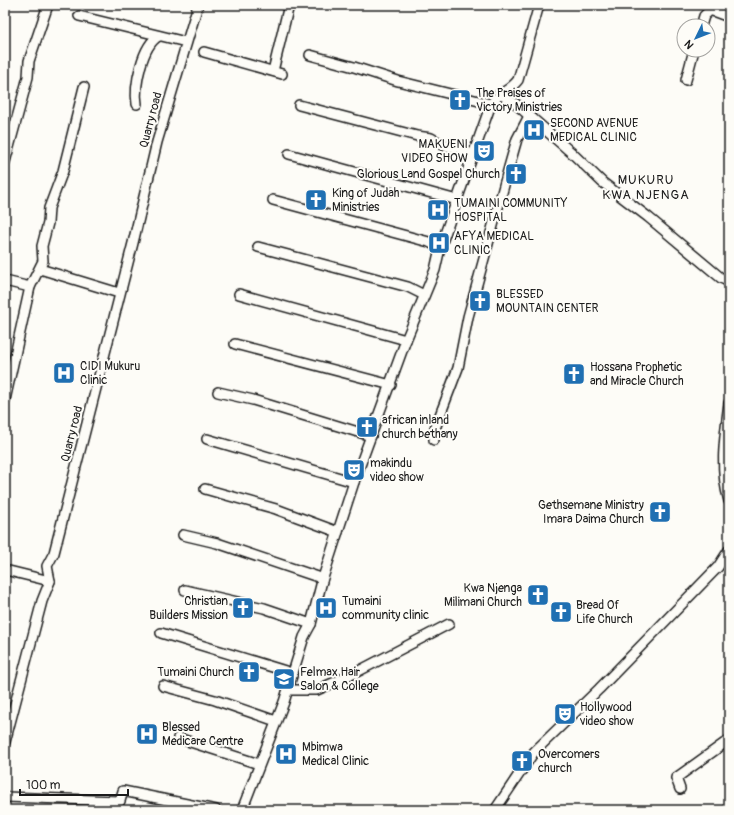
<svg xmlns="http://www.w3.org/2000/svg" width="734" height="815" font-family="Pangolin,sans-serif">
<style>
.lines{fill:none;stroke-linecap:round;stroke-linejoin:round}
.minor-casing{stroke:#1c1c1c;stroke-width:12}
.minor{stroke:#fdfcf7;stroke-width:9}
.labels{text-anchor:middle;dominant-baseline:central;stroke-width:4;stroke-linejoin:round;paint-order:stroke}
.poi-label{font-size:12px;fill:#1c1c1c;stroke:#fdfcf7;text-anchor:start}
.street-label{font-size:12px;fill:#1c1c1c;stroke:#fdfcf7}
.neighbourhood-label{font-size:13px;letter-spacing:1px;fill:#1c1c1c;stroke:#fdfcf7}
</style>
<rect width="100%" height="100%" fill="#fdfcf7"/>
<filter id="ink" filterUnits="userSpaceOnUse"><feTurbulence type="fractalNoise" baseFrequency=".025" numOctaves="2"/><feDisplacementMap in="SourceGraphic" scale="8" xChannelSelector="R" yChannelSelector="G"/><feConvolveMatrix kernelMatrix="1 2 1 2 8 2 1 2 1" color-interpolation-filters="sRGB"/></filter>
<g filter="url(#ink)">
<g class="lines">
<g class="minor-casing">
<g id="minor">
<polyline points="79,16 186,42"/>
<polyline points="701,26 704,16 710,10 729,17"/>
<polyline points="204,52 282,74"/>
<polyline points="310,55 354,67 398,81 491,104"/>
<polyline points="273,71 289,5"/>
<polyline points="686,80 694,50"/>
<polyline points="500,94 516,104 573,154 602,182 648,217 721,278 729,282"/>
<path d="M 137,104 C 134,86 142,45 159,36"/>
<polyline points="299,105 417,136 431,138 445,146 458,148 474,155"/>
<polyline points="289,154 457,200"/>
<polyline points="5,162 28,77 29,61 48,5"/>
<polyline points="273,200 429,242 440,248"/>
<polyline points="258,247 408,287 424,295"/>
<polyline points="40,269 119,293"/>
<polyline points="5,281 30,287"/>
<polyline points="239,294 406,340"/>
<polyline points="235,344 391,385"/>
<polyline points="218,392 253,400 371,436"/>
<polyline points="5,400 30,287 43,261 42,246 48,223 49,208 63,171 84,87"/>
<path d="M 729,403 C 725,435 719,469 729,501"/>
<polyline points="207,439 354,482"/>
<polyline points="434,440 434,431 458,368 468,317 509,167 517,139 529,116"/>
<polyline points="205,489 276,509 338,532"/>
<polyline points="183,535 217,543 318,577 322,581"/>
<polyline points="5,570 50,581"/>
<polyline points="185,590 264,608 311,624"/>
<polyline points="161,633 292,673"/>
<polyline points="163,686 215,700 276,721"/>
<polyline points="288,690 317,690 353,674 449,624"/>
<polyline points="178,738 259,764"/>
<polyline points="5,742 42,601 50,581 47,566 54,553 133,243 157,142 198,5"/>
<polyline points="680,789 676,778 729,740"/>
<polyline points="5,797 120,801 123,791 216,810"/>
<path d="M 242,810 L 284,702 L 304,637 L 311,624 L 322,581 L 354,482 L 406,340 L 435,270 L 440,248 L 491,104 C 500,91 509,92 518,80 L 539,5"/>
<polyline points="495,810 534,752 599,689 718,567 729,550"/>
</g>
</g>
<use href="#minor" class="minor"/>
</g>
</g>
<defs>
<g id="church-square" transform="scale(1.15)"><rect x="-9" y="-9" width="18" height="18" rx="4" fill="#1f6fb2" stroke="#fdfcf7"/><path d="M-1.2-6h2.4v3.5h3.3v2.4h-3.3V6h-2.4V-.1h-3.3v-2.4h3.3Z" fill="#fff"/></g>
<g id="hospital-square" transform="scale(1.15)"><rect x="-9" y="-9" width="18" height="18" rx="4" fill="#1f6fb2" stroke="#fdfcf7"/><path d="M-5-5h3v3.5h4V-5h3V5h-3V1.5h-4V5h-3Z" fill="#fff"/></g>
<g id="theatre-square" transform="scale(1.15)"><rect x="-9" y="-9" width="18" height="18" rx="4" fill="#1f6fb2" stroke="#fdfcf7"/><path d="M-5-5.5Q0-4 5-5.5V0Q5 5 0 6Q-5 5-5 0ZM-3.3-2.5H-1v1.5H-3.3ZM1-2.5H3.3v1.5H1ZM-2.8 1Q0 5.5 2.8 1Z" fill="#fff"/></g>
<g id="university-square" transform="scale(1.15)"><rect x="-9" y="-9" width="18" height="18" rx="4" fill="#1f6fb2" stroke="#fdfcf7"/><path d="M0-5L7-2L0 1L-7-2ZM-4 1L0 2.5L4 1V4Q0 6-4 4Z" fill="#fff"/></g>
</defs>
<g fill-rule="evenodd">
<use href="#church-square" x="460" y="100"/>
<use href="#hospital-square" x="534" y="130"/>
<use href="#theatre-square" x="484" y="151"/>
<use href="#church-square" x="516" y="174"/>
<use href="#church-square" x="316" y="200"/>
<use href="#hospital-square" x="438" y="210"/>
<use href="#hospital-square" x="439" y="243"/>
<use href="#church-square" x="480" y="301"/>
<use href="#hospital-square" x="64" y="373"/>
<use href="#church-square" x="574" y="374"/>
<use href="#church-square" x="367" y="427"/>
<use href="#theatre-square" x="354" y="470"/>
<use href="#church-square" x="660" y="512"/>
<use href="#church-square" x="538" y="595"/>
<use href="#church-square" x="243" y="608"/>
<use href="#hospital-square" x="326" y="608"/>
<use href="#church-square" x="561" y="612"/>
<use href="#church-square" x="249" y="672"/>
<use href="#university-square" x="284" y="679"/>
<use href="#theatre-square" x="565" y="714"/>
<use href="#hospital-square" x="147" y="734"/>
<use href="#hospital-square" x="286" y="754"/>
<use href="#church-square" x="522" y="761"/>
</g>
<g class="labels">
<g class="poi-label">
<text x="476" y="93">The Praises of<tspan x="476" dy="14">Victory Ministries</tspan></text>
<text x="550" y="123">SECOND AVENUE<tspan x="550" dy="14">MEDICAL CLINIC</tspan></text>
<text x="468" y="144" text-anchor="end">MAKUENI<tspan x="468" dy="14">VIDEO SHOW</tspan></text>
<text x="500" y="174" text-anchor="end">Glorious Land Gospel Church</text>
<text x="332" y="193">King of Judah<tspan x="332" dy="14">Ministries</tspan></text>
<text x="454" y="203">TUMAINI COMMUNITY<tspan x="454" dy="14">HOSPITAL</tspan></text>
<text x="454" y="236">AFYA MEDICAL<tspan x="454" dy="14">CLINIC</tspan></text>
<text x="496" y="294">BLESSED<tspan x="496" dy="14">MOUNTAIN CENTER</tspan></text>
<text x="80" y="366">CIDI Mukuru<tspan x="80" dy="14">Clinic</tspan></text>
<text x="590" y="367">Hossana Prophetic<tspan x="590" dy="14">and Miracle Church</tspan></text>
<text x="382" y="420">african inland<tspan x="382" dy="14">church bethany</tspan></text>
<text x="370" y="463">makindu<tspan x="370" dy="14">video show</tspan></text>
<text x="644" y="505" text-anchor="end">Gethsemane Ministry<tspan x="644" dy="14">Imara Daima Church</tspan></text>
<text x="522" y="588" text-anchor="end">Kwa Njenga<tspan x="522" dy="14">Milimani Church</tspan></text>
<text x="228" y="601" text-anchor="end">Christian<tspan x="228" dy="14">Builders Mission</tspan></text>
<text x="342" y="601">Tumaini<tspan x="342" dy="14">community clinic</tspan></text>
<text x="576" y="605">Bread Of<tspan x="576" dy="14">Life Church</tspan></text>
<text x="234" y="672" text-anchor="end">Tumaini Church</text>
<text x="300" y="672">Felmax Hair<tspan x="300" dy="14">Salon &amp; College</tspan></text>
<text x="580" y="707">Hollywood<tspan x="580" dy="14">video show</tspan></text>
<text x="162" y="727">Blessed<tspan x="162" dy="14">Medicare Centre</tspan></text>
<text x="302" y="747">Mbimwa<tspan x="302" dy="14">Medical Clinic</tspan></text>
<text x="538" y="754">Overcomers<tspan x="538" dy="14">church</tspan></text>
</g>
<g class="street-label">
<text transform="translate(151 120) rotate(-75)">Quarry road</text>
<text transform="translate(72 434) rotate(-76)">Quarry road</text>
</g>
<g class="neighbourhood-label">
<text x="646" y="180">MUKURU<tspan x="646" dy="15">KWA NJENGA</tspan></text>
</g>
</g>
<rect width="734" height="815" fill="none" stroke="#fdfcf7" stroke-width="20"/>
<rect x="10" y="10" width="714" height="795" fill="none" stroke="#1c1c1c" stroke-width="1.5" filter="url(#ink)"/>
<g transform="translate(696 38) rotate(227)"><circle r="19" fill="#fdfcf7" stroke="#a3a29f"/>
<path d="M0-3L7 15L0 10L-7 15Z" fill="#1f6fb2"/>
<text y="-6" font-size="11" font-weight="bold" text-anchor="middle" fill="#1c1c1c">N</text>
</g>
<path d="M20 789v6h108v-6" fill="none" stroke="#1c1c1c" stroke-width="2"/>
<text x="26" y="789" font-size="12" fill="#1c1c1c" stroke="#fdfcf7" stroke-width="3" paint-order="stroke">100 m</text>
</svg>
